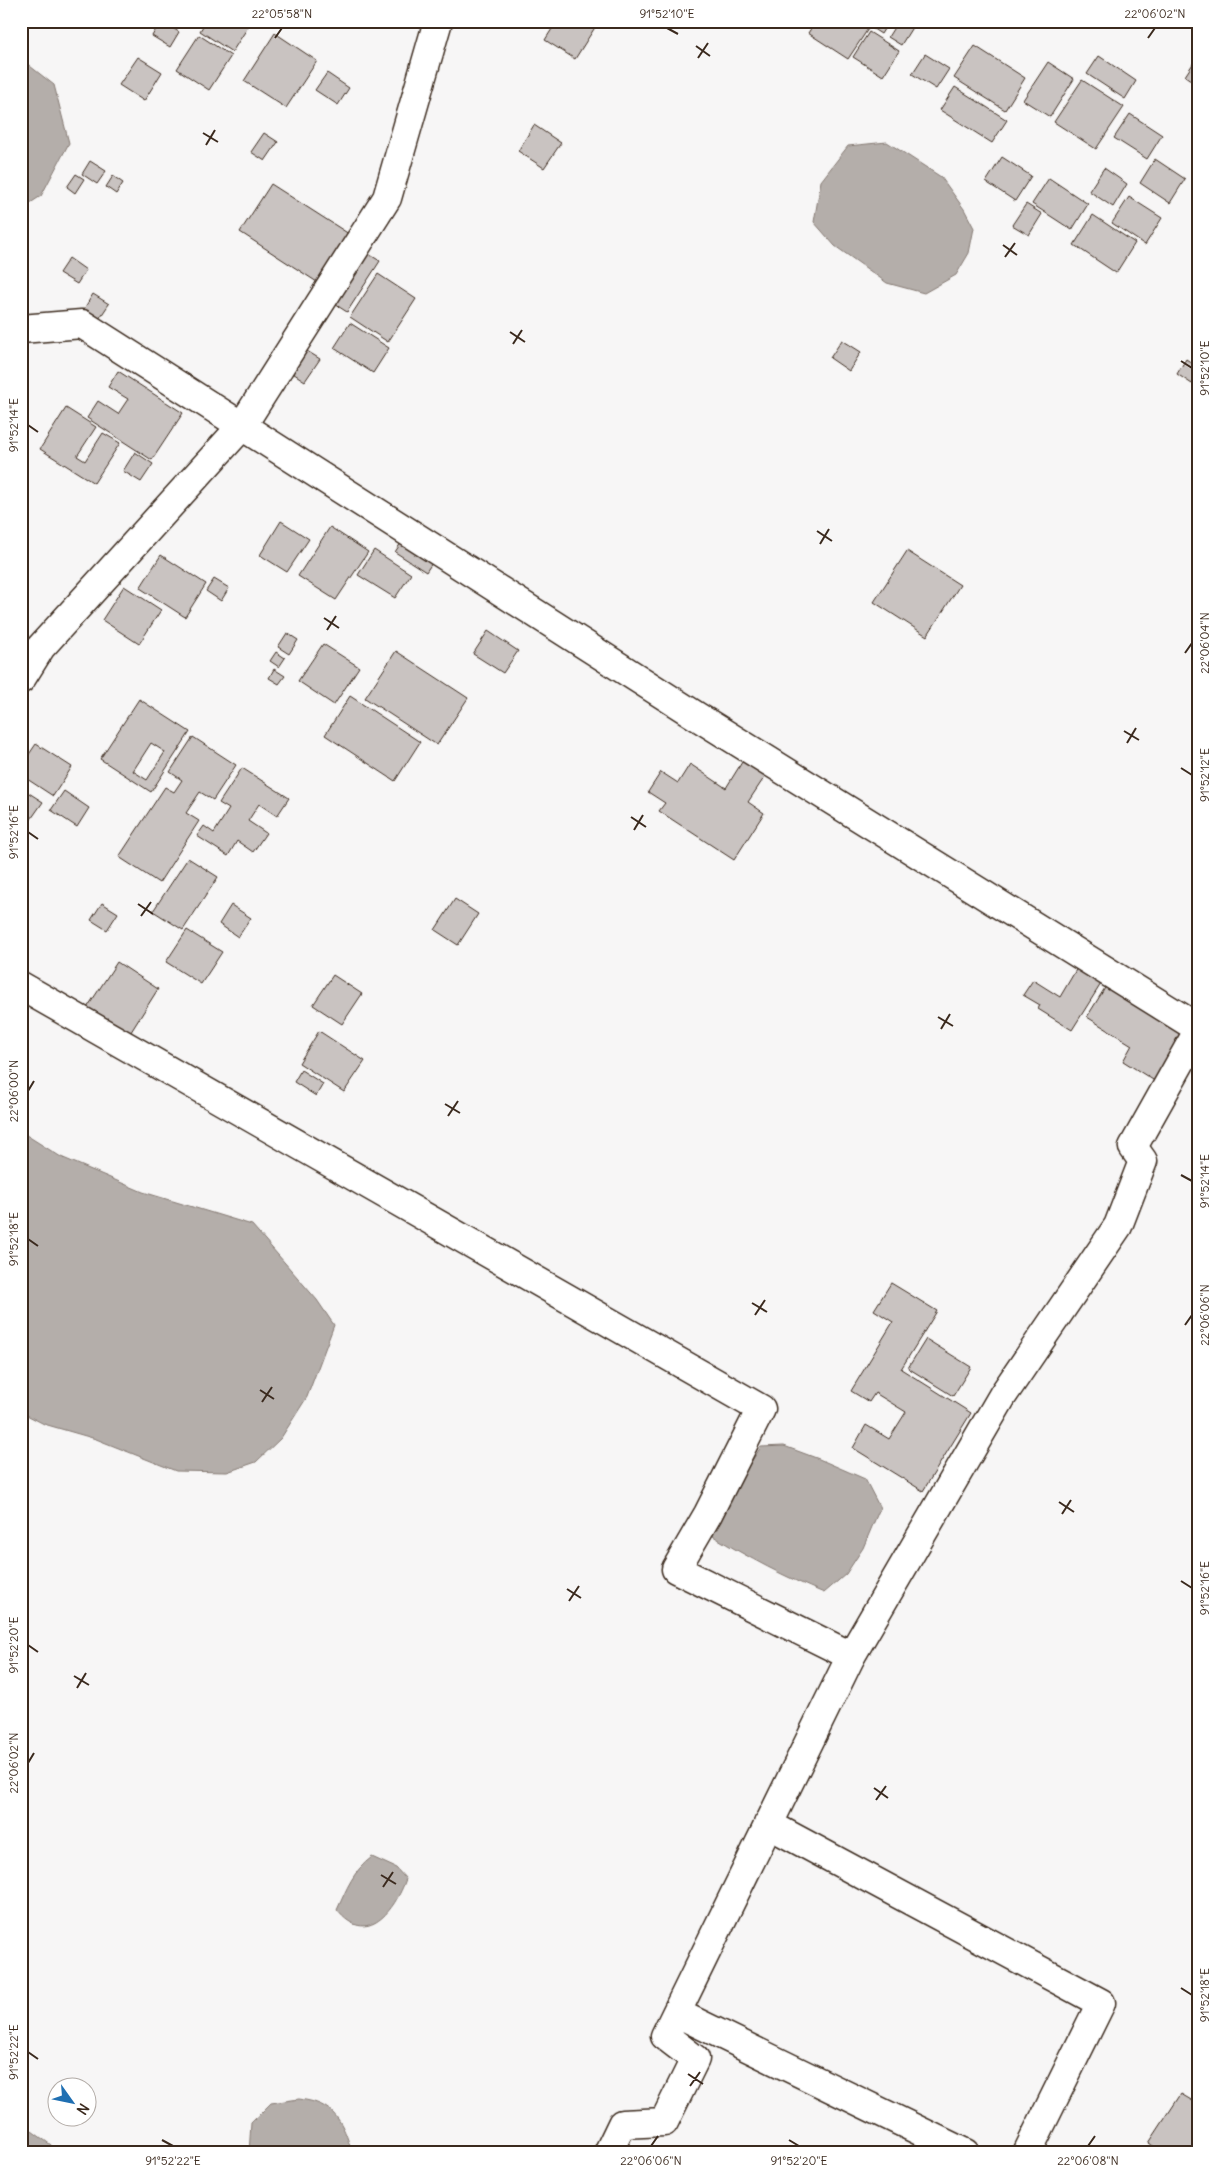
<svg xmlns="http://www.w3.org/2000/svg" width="1219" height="2174" font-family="Delius,sans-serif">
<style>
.water{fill:#b4aeaa;stroke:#847972}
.building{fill:#c9c3c1;stroke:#3b2a1e;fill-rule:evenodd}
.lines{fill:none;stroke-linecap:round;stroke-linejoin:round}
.street-casing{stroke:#3b2a1e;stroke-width:31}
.secondary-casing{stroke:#3b2a1e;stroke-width:31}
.street{stroke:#fff;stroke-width:28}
.secondary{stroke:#fff;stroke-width:28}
.ticks{fill:none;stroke:#3b2a1e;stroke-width:2}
.neatline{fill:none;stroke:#3b2a1e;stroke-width:2}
.ticks-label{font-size:12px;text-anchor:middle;fill:#3b2a1e}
</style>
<rect width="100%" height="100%" fill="#f7f6f6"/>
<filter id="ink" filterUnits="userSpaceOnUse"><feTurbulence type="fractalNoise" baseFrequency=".02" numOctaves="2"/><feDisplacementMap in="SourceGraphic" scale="10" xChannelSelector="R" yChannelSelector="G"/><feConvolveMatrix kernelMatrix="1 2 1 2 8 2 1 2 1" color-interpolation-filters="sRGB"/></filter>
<g filter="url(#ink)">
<g class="water">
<polygon points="21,59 54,85 69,143 41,196 21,209"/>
<polygon points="887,142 941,177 964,209 974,228 969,253 956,275 924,293 887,283 835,246 814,222 821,181 848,146"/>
<polygon points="23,1133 61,1157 143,1192 252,1225 317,1300 334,1325 307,1397 281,1438 256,1462 227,1472 176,1471 96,1439 44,1424 21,1412 21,1134"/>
<path d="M 784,1446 L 819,1459 L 865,1479 L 880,1508 L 863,1548 L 846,1574 L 824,1593 C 785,1577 749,1558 713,1536 L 727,1498 L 761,1447 Z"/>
<path d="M 372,1857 L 396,1868 L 406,1879 C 395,1910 367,1948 337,1910 C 347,1888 353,1871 372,1857 Z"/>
<path d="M 299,2099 C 334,2103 343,2121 352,2153 L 249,2153 L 251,2123 L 271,2103 Z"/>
<polygon points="21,2123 51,2145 53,2149 51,2153 21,2153"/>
</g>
<g class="building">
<polygon points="161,21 179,32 170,47 152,36"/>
<polygon points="206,21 239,21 248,27 232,52 200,31"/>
<polygon points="557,21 599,21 575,59 545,40"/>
<polygon points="816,21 855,21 868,29 848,59 808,33"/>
<polygon points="861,21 889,21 881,34"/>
<polygon points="898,21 916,21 901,45 888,37"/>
<polygon points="869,32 899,51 883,76 853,57"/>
<polygon points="275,33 317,61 286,108 244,81"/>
<polygon points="199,35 231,56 209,90 177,69"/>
<polygon points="975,46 1025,78 1005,110 954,78"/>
<polygon points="925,54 949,69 936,89 912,74"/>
<polygon points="1099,56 1136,81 1125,99 1087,74"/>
<polygon points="1198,56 1198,85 1185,76"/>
<polygon points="138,57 162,72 144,101 119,85"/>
<polygon points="1048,62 1074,79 1050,117 1023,100"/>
<polygon points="327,73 349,88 338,105 315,90"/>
<polygon points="1082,80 1124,107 1096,149 1054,122"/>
<polygon points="955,87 1007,120 992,143 940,110"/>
<polygon points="1130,114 1162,135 1147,159 1114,138"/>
<polygon points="534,125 561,143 544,168 518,151"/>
<polygon points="264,133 278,142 265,161 251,152"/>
<polygon points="1002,157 1031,176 1015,201 986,182"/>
<polygon points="1155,159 1185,179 1170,203 1140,183"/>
<polygon points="90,161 106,171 97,184 82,174"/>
<polygon points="1104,168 1127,184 1113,207 1089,191"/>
<polygon points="76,174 84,179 75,193 67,187"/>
<polygon points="113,176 123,183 116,194 106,187"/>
<polygon points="1049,178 1088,204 1072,230 1032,204"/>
<polygon points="271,184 349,234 317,282 240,232"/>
<polygon points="1129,197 1162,218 1145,245 1112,223"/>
<polygon points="1026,204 1042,214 1029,235 1012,225"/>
<polygon points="1093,215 1135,243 1116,273 1074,245"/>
<polygon points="362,250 380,261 347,312 330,301"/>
<polygon points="69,258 86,270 77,284 59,273"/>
<polygon points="378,274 416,299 388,342 350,317"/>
<polygon points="93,294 109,304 99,319 84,309"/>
<polygon points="350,323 389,348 373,373 334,348"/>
<polygon points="842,340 861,352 849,371 830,358"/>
<polygon points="302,348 320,359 305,381 288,370"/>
<polygon points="1186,359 1198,367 1198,375 1192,384 1177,374"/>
<polygon points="118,371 183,413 152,460 87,418 98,401 118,414 128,399 108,387"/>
<polygon points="66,408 96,427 77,456 85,461 103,433 120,443 94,483 40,449"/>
<polygon points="135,452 153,464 141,482 123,471"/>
<polygon points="281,521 309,539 287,572 260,555"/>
<polygon points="330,527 368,552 336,600 298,576"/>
<polygon points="409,531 440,551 426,572 395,552"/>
<polygon points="374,550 411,574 395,598 358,575"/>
<polygon points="907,551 960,585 927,636 874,602"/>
<polygon points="161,555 206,584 185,617 140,588"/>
<polygon points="214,579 229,588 221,601 206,591"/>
<polygon points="124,586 161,610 139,644 102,620"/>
<polygon points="488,631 518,651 503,673 473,654"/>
<polygon points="287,633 298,640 289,654 278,647"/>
<polygon points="323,644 359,667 334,705 298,681"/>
<polygon points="396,651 468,698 437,745 365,698"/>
<polygon points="276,652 285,658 279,667 270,661"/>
<polygon points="274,669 285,676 279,684 269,678"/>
<polygon points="350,696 420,742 395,781 325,735"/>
<path d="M 139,699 L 190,732 L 151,792 L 100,759 ZM 151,743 L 165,752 L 147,780 L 133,771 Z"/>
<polygon points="193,737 236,765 213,800 200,792 186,813 199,821 159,883 119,857 165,787 174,792 182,780 170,772"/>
<polygon points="36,744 72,767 53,796 21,775 21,766"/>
<polygon points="747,754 770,769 748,802 764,813 734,860 659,811 665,803 648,792 661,772 678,783 690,764 726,788"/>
<polygon points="242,768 289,798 277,816 259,804 248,821 266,833 253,852 237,841 228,856 197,836 204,826 214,833 229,809 219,803"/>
<polygon points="21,788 43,802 29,822 21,817"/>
<polygon points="64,791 89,808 77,827 51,810"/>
<polygon points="188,858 218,877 183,930 153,911"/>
<polygon points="455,899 478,914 458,945 435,930"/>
<polygon points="102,903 118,913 107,930 91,920"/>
<polygon points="231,905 251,918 238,937 219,924"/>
<polygon points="187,930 222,952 201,984 166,962"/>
<polygon points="117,962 158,989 129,1035 87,1008"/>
<polygon points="1080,963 1104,979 1072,1030 1038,1009 1040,1005 1023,995 1033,980 1060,997"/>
<polygon points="333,975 362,994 342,1024 313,1005"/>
<polygon points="1108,983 1192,1035 1161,1085 1123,1061 1132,1045 1087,1017"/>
<polygon points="319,1031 365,1061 344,1092 299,1063"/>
<polygon points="301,1070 323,1084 316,1096 294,1082"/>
<polygon points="891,1283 937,1311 901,1369 971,1413 923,1491 853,1448 866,1425 889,1439 906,1412 875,1393 869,1402 851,1391 893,1322 874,1310"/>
<polygon points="926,1339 971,1367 953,1396 908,1368"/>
<polygon points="1181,2094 1198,2104 1198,2153 1163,2153 1149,2143"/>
</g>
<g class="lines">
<g class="street-casing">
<g id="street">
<polyline points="21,329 82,324 698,717 1198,1028"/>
<polyline points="21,679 41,647 242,426 387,198 438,21"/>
<polyline points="21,986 761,1409 708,1514 676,1569 851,1656 665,2036 695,2059 664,2122 622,2124 608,2153"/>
<polyline points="768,1824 1101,2003 1027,2153"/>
<polyline points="677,2013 965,2153"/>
</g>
</g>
<g class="secondary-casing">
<polyline id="secondary" points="851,1656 1003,1395 1118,1226 1143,1161 1133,1147 1198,1031"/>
</g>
<use href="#street" class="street"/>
<use href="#secondary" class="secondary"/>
</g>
</g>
<path class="ticks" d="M 667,28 L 678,34M 275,38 L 282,28M 1148,38 L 1155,28M 696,46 L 710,56M 698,58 L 708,43M 203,133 L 218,142M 206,145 L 215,130M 1003,245 L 1017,255M 1005,257 L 1015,243M 510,332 L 525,342M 513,344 L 522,330M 1181,361 L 1192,368M 28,425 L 38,432M 817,531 L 832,541M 820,544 L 829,529M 324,618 L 339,628M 327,630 L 336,616M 1185,653 L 1192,643M 1124,731 L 1139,740M 1127,743 L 1136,728M 1181,768 L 1192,775M 631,817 L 646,827M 634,830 L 643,815M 28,832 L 38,839M 138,904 L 153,914M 141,916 L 151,902M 938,1017 L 953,1026M 941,1029 L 950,1014M 28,1091 L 34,1081M 445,1104 L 460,1113M 448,1116 L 458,1101M 1181,1175 L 1192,1181M 28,1239 L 38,1246M 752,1303 L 767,1312M 755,1315 L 765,1300M 1185,1325 L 1192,1315M 260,1390 L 274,1399M 262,1402 L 272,1387M 1059,1502 L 1074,1512M 1062,1514 L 1071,1500M 1181,1581 L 1192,1588M 567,1589 L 581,1598M 569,1601 L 579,1586M 28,1645 L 38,1652M 74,1676 L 89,1685M 77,1688 L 86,1673M 28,1763 L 34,1753M 874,1788 L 888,1798M 876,1800 L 886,1786M 381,1875 L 396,1884M 383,1887 L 393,1872M 1181,1988 L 1192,1995M 28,2052 L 38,2059M 688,2074 L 703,2084M 690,2086 L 700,2072M 162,2140 L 173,2146M 789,2140 L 799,2146M 651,2146 L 658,2136M 1088,2146 L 1095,2136"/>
<rect width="1219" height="2174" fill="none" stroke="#fff" stroke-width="55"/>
<g transform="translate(72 2102) rotate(123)"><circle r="24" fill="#ffffff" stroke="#b1aaa5"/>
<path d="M0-4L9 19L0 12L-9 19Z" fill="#1f6fb2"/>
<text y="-8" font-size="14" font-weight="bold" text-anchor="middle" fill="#3b2a1e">N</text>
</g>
<rect x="28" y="28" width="1164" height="2118" class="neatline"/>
<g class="ticks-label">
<text x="282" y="18">22°05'58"N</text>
<text x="667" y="18">91°52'10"E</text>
<text x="1155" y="18">22°06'02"N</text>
<text transform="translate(1205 368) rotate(-90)" y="4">91°52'10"E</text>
<text transform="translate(14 425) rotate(-90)" y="4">91°52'14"E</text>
<text transform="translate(1205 643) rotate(-90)" y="4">22°06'04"N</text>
<text transform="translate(1205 775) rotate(-90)" y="4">91°52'12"E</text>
<text transform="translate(14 832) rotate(-90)" y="4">91°52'16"E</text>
<text transform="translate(14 1091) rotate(-90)" y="4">22°06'00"N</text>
<text transform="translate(1205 1181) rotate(-90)" y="4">91°52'14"E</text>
<text transform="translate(14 1239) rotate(-90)" y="4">91°52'18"E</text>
<text transform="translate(1205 1315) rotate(-90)" y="4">22°06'06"N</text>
<text transform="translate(1205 1588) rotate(-90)" y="4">91°52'16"E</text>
<text transform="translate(14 1645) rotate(-90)" y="4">91°52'20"E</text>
<text transform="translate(14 1763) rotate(-90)" y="4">22°06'02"N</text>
<text transform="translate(1205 1995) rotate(-90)" y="4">91°52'18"E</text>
<text transform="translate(14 2052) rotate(-90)" y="4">91°52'22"E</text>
<text x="173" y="2165">91°52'22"E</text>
<text x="651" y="2165">22°06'06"N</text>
<text x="799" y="2165">91°52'20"E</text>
<text x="1088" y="2165">22°06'08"N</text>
</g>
</svg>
